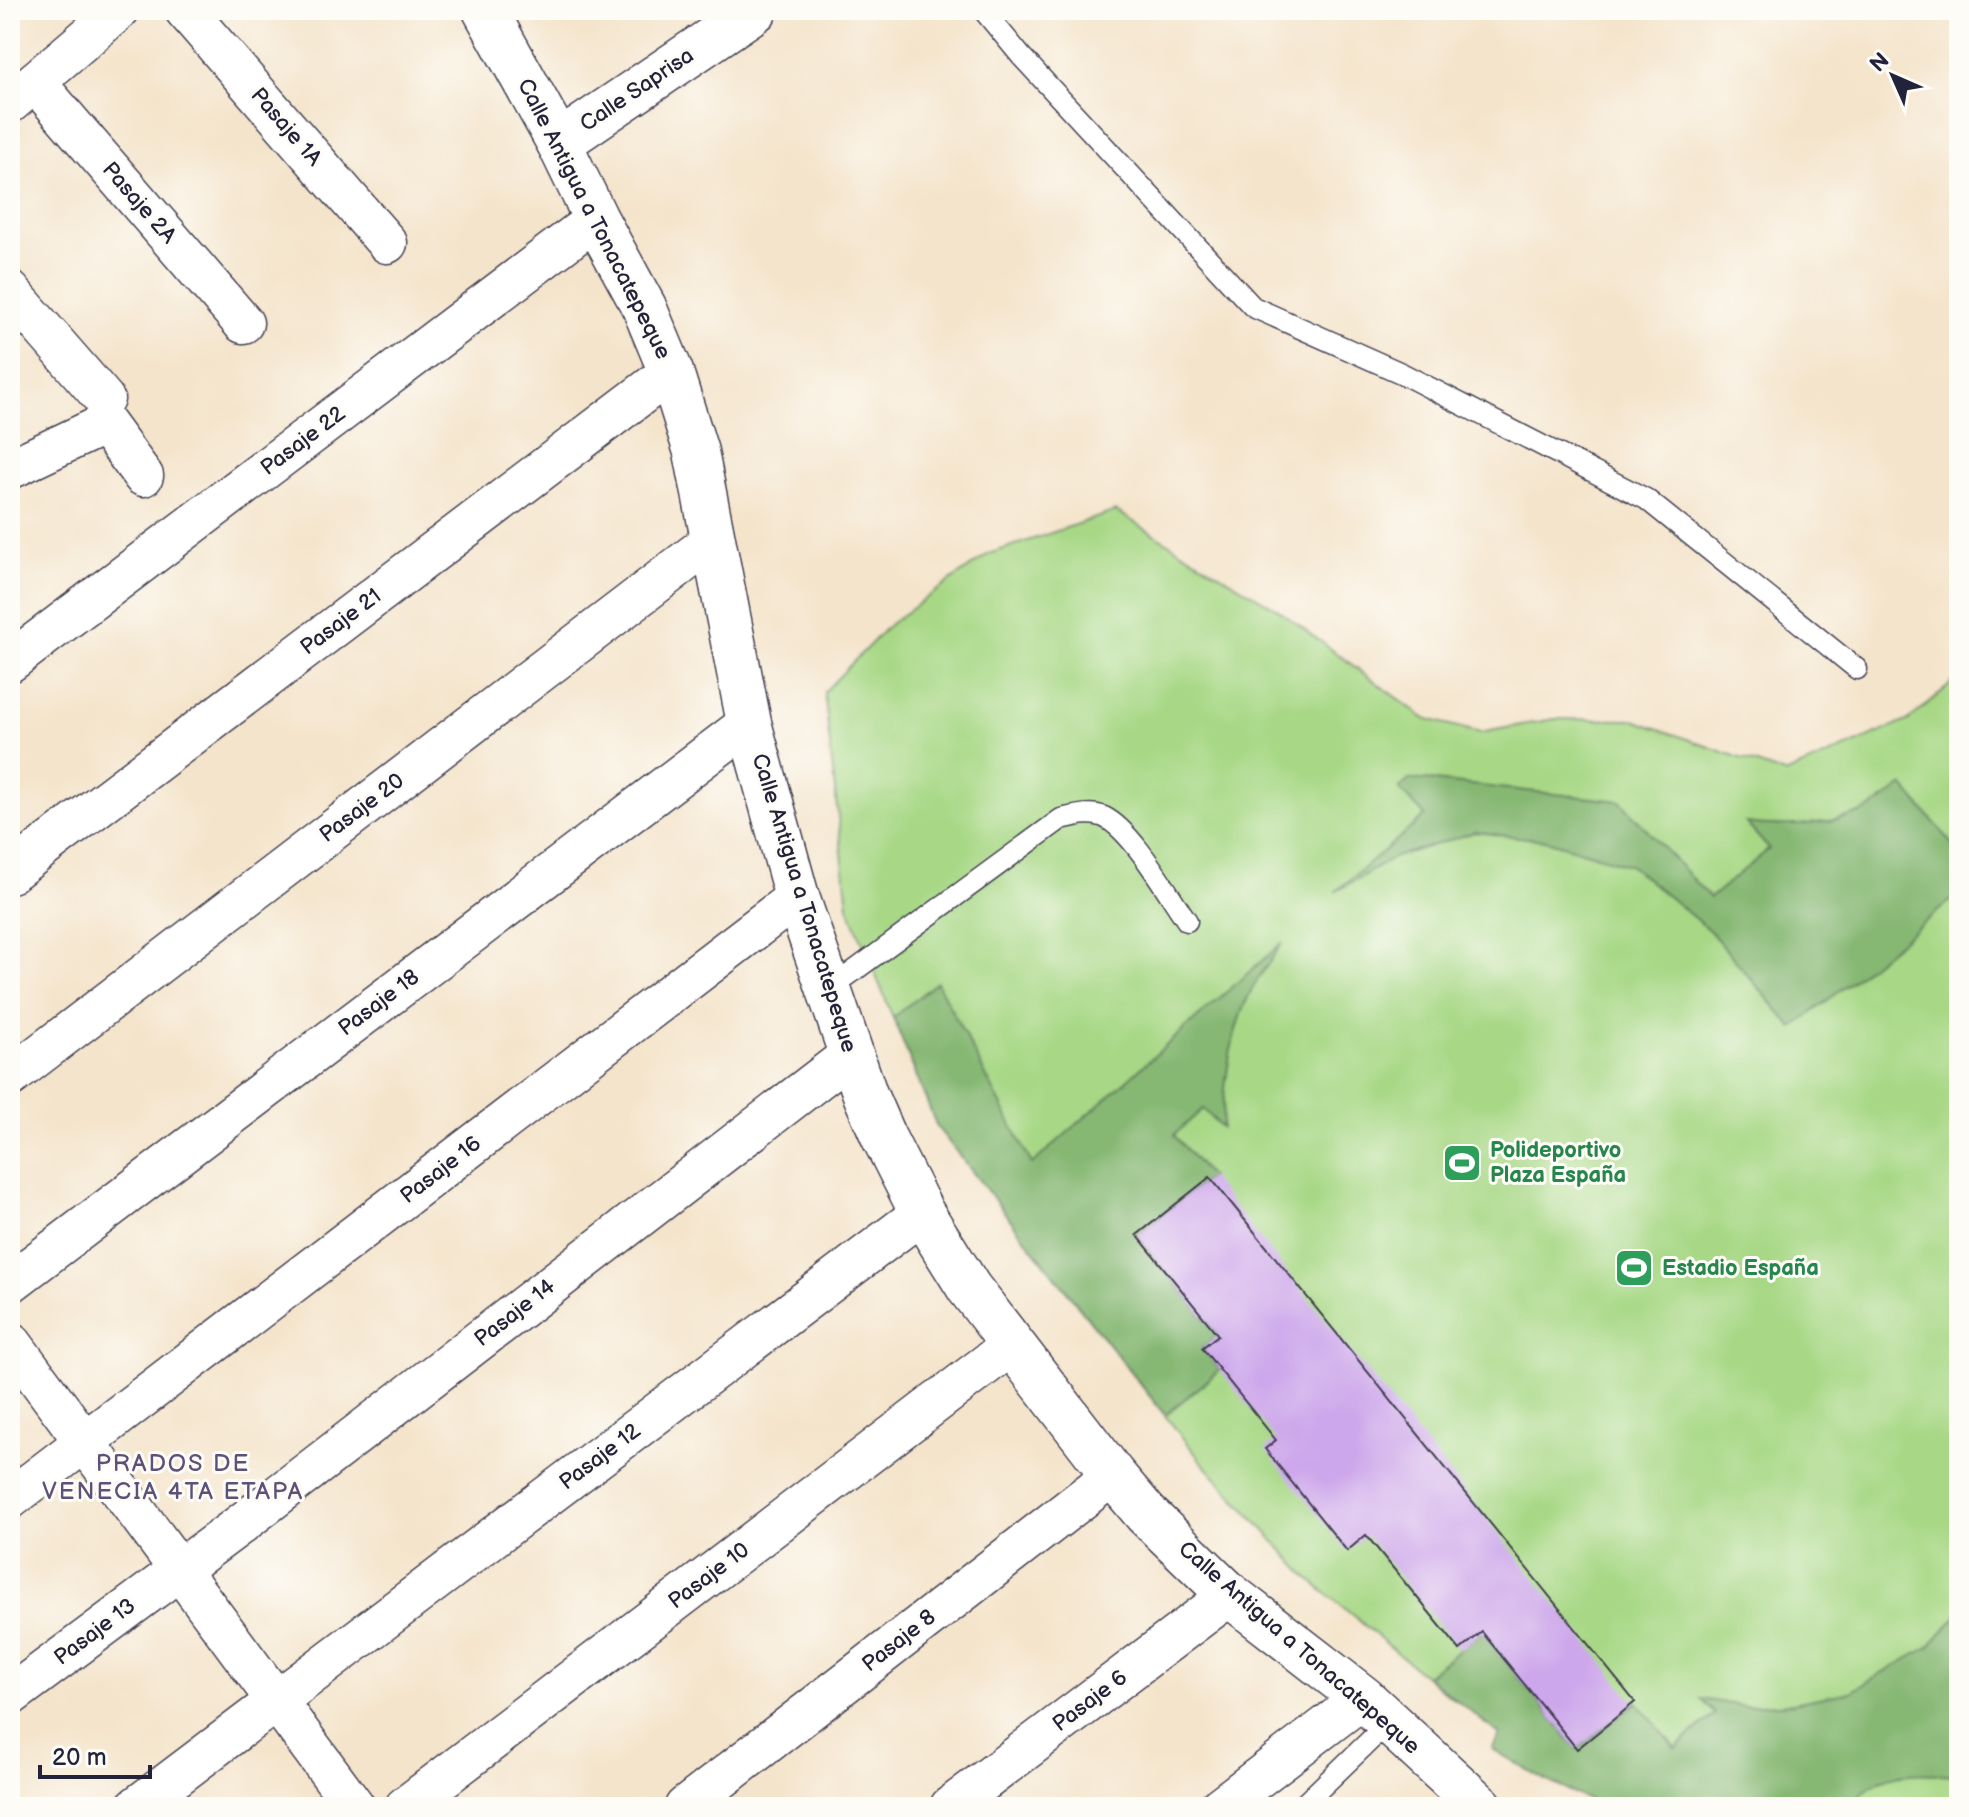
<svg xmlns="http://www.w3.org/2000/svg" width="1969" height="1817" font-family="'Balsamiq Sans',sans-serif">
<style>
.green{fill:#a8d886;stroke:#657d60;stroke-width:2}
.forest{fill:#86b873;stroke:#546d57;stroke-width:2}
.building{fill:#cda7eb}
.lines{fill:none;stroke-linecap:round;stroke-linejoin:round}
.lane-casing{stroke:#423f51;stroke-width:23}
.street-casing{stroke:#423f51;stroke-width:43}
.secondary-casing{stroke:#423f51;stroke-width:47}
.lane{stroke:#fff;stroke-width:20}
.street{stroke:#fff;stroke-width:40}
.secondary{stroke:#fff;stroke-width:44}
.labels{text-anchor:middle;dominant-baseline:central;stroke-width:6;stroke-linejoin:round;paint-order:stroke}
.street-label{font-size:22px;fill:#22223b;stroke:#fdfcf7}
.leisure-label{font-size:22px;font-weight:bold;fill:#27864d;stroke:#fdfcf7;text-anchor:start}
.neighbourhood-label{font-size:24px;letter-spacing:2px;fill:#5e5179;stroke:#fdfcf7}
</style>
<rect width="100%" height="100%" fill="#fdfcf7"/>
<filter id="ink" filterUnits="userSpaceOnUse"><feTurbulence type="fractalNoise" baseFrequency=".0125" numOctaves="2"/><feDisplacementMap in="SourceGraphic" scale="16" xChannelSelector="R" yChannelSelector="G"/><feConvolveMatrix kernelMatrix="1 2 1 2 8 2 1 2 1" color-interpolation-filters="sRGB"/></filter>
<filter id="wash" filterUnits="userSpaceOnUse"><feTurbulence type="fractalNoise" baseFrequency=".006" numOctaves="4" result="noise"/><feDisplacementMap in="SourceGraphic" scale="32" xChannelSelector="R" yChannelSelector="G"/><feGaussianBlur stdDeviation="1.8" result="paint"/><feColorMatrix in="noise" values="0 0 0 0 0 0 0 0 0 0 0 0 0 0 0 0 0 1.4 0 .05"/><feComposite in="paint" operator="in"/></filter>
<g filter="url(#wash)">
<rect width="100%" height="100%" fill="#f4e4cb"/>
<polygon class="green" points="1116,511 1277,609 1424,718 1480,733 1554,719 1634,720 1785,774 1909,720 1959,677 1959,1807 1782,1807 1629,1794 1449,1696 1308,1578 1202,1462 937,1127 848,906 824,692 891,623 989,554"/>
<g class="forest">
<path d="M 1409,780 L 1425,780 L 1620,801 L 1710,898 L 1769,849 L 1746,823 C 1782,828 1825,825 1860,813 C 1875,808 1890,794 1903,786 L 1959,851 L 1959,894 L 1793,1028 L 1710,931 L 1631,866 L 1546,840 L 1475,832 L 1395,857 L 1335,892 L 1425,816 L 1399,789 Z"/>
<path d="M 1283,942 C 1272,959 1258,976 1249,995 C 1230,1033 1224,1085 1222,1128 L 1203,1109 L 1174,1135 L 1210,1177 L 1137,1235 L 1218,1335 L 1202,1348 L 1220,1370 L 1165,1415 L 937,1127 L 893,1017 L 937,982 L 1032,1164 Z"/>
<path d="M 1959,1613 L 1959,1775 C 1917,1773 1877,1767 1851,1807 L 1604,1807 L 1545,1780 L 1492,1749 L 1500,1735 L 1426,1676 L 1482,1632 L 1577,1749 L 1637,1702 L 1675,1748 L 1715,1714 L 1701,1699 L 1743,1706 L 1793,1703 L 1850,1692 L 1930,1646 Z"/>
</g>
<g id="blocks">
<polygon class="building" points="1210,1177 1635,1702 1577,1749 1482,1632 1460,1650 1366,1535 1347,1551 1265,1449 1276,1440 1202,1348 1218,1335 1137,1235"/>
</g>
</g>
<g filter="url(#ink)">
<use href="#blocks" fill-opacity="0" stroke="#423f51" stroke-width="2"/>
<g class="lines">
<g class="lane-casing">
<g id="lane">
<polyline points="983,10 1021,56 1253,307 1401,373 1646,499 1857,669"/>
<path d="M 828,990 L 1061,819 C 1075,816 1091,811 1104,817 C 1133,831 1168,894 1187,921"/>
<polyline points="1301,1807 1389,1722"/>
</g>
</g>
<g class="street-casing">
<g id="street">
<polyline points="185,10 387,243"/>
<polyline points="35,82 243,323"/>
<polyline points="10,103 119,10"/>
<polyline points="10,291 104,399"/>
<polyline points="10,469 105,424 143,476"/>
<polyline points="10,662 596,219"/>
<polyline points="10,873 671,372"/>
<polyline points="10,1077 713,540"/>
<polyline points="10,1283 749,723"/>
<polyline points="10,1341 355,1807"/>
<polyline points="10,1499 797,897"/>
<polyline points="10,1696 237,1527 850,1055"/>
<polyline points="136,1807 922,1213"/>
<polyline points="405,1807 1013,1344"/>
<polyline points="685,1807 1113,1475"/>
<polyline points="950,1807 1230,1595"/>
<polyline points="1220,1807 1363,1698"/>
</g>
</g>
<g class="secondary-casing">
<g id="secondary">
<polyline points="485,10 559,143 596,219 644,307 671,372 696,452 749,723 797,897 866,1097 883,1136 922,1213 969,1288 1113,1475 1146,1514 1230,1595 1363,1698 1481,1807"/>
<polyline points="559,143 755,10"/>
</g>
</g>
<use href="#lane" class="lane"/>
<use href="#street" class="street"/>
<use href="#secondary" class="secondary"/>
</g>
</g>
<defs>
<g id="stadium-square" transform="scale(2)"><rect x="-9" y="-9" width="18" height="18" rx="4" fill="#2e9e5b" stroke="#fdfcf7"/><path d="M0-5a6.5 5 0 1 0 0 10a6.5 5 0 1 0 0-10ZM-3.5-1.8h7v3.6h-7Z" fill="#fff"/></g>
</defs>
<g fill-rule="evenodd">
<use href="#stadium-square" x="1462" y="1163"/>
<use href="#stadium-square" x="1634" y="1268"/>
</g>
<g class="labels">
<g class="street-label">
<text transform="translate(637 90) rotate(-34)">Calle Saprisa</text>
<text transform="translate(286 127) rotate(49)">Pasaje 1A</text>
<text transform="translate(139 203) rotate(49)">Pasaje 2A</text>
<text transform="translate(594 219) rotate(63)">Calle Antigua a Tonacatepeque</text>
<text transform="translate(303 441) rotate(-37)">Pasaje 22</text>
<text transform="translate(341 622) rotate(-37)">Pasaje 21</text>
<text transform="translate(362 808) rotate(-37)">Pasaje 20</text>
<text transform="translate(804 903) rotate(73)">Calle Antigua a Tonacatepeque</text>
<text transform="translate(379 1003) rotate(-37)">Pasaje 18</text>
<text transform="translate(441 1170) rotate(-38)">Pasaje 16</text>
<text transform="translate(515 1313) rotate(-38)">Pasaje 14</text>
<text transform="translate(600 1457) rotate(-37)">Pasaje 12</text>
<text transform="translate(709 1576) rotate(-37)">Pasaje 10</text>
<text transform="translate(95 1632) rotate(-37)">Pasaje 13</text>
<text transform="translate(899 1641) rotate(-38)">Pasaje 8</text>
<text transform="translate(1299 1648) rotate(41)">Calle Antigua a Tonacatepeque</text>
<text transform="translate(1090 1701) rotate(-37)">Pasaje 6</text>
</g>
<g class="leisure-label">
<text x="1490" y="1150">Polideportivo<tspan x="1490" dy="25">Plaza España</tspan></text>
<text x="1662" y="1268">Estadio España</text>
</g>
<g class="neighbourhood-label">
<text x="173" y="1463">PRADOS DE<tspan x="173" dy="28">VENECIA 4TA ETAPA</tspan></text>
</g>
</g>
<rect width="1969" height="1817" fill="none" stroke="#fdfcf7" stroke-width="40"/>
<g transform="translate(1893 76) rotate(315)" stroke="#fdfcf7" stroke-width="6" paint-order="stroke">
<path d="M0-6L14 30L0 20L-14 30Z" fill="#22223b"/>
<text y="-12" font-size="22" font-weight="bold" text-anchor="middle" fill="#22223b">N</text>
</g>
<path d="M40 1765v12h110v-12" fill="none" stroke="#22223b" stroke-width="4"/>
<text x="52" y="1765" font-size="24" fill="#22223b" stroke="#fdfcf7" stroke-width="6" paint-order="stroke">20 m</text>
</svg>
